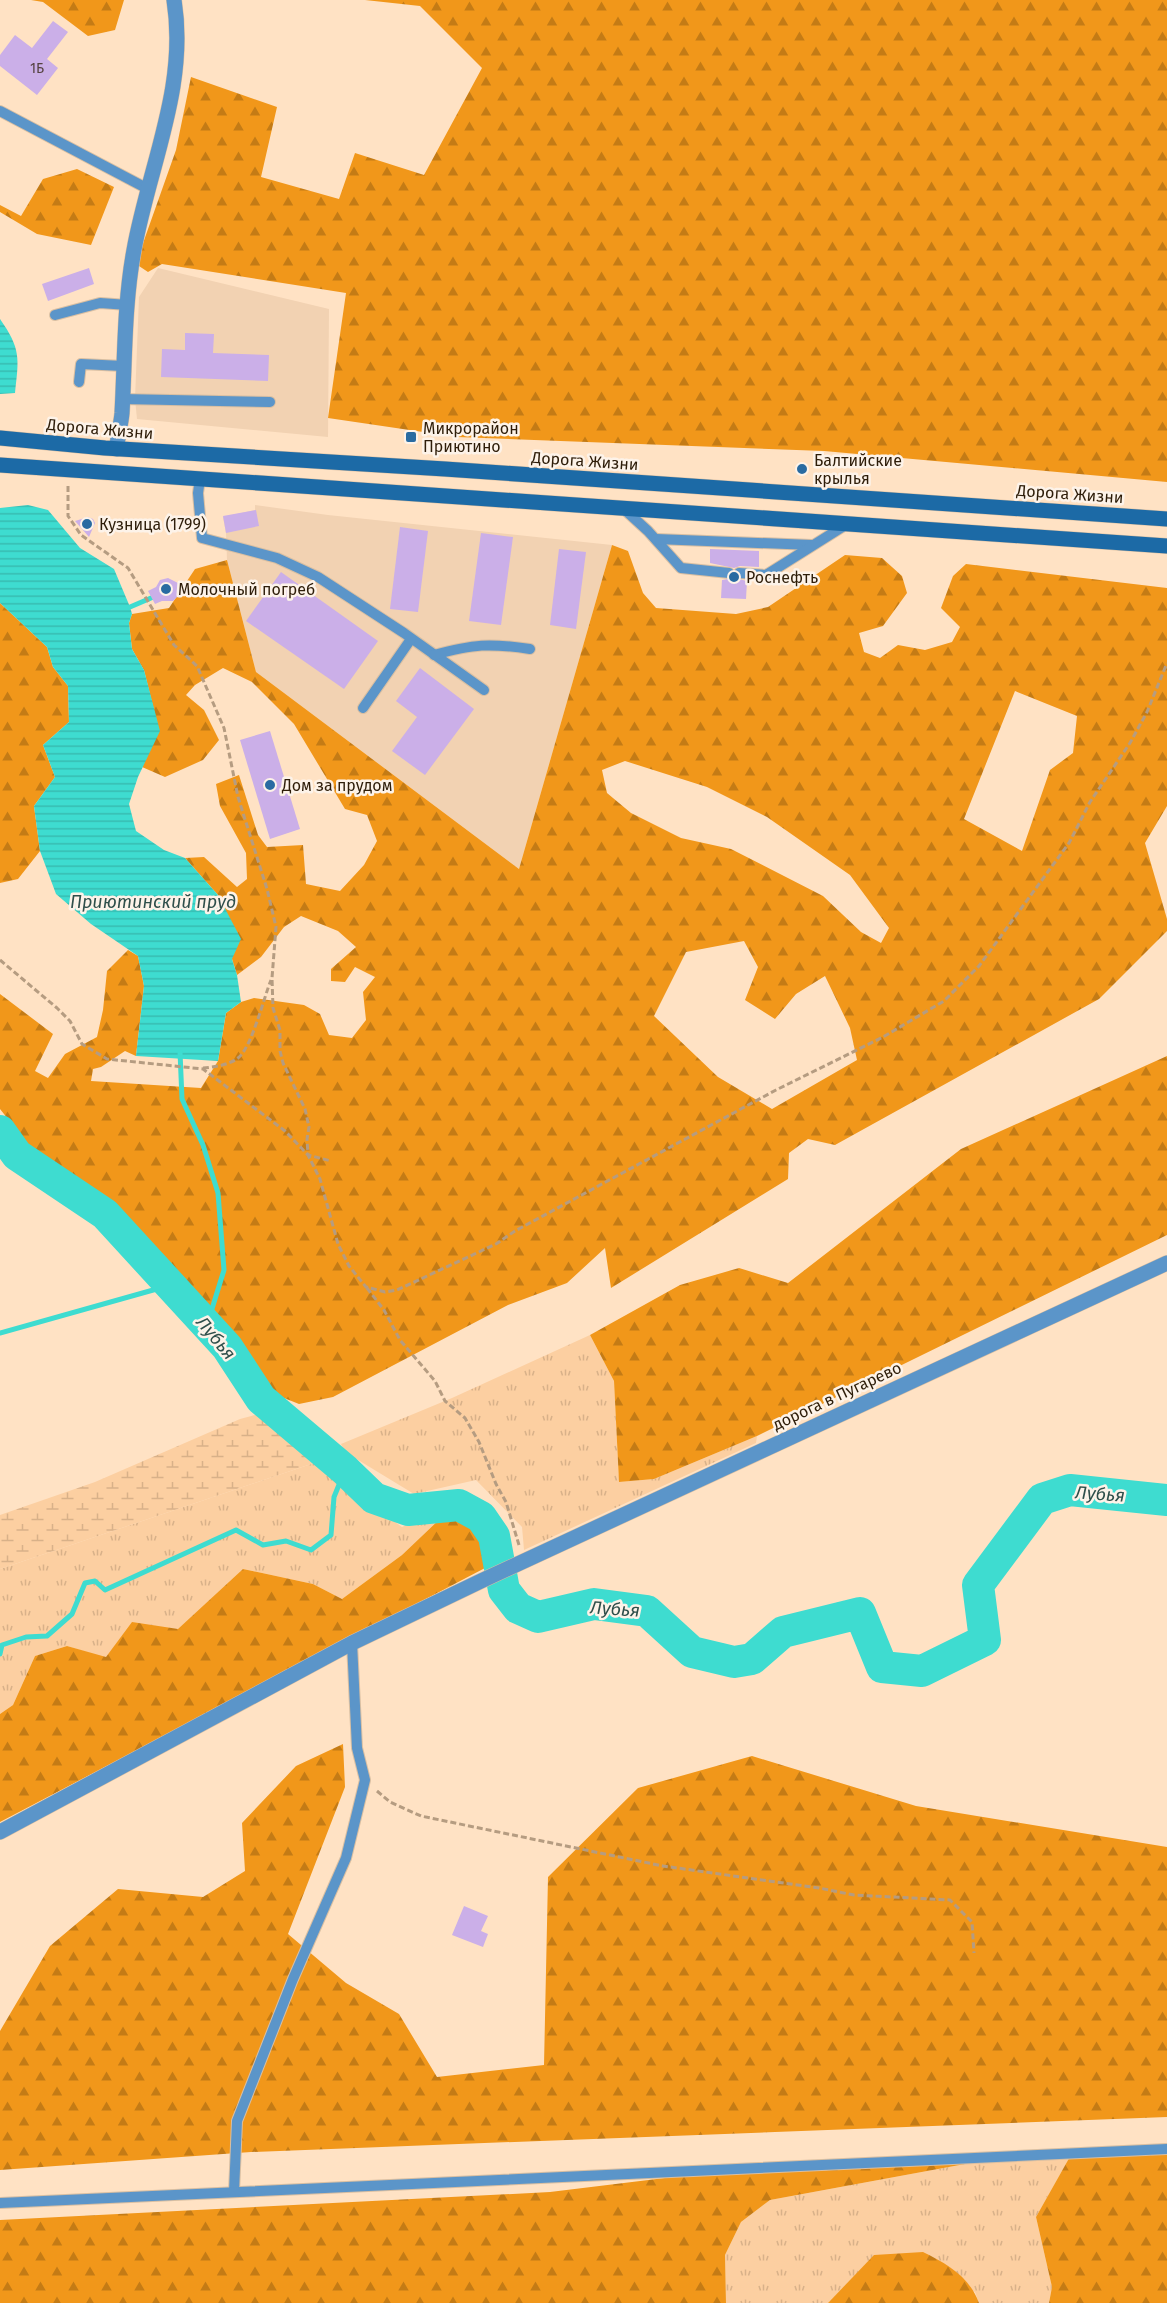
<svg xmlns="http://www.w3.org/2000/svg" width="1167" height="2303" font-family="'Fira Sans',sans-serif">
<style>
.built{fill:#f2d2b2}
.grass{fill:url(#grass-tufts)}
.forest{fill:url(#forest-firs);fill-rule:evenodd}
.wetland{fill:url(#wetland-marsh)}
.water{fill:url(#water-rules)}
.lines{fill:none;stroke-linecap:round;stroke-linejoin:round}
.stream{stroke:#3edcd0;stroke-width:5}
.river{stroke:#3edcd0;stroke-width:32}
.building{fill:#cbafe8}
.lane-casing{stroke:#d9bfa2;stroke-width:12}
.street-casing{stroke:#d9bfa2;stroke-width:16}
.secondary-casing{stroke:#d9bfa2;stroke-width:16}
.path{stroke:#b59c81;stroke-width:3;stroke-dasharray:6 3;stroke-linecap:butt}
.lane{stroke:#5b95c9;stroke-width:10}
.street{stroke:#5b95c9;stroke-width:15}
.secondary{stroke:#1c6aa6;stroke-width:15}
.poi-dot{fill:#296ba1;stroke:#fdf3e9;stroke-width:2}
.labels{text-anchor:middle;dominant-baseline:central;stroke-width:5;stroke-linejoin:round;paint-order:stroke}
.number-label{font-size:14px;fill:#554241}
.poi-label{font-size:16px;fill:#2e1d09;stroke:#fdf3e9;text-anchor:start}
.street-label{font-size:16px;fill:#2e1d09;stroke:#fdf3e9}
.water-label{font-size:18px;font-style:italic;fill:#2f4f4b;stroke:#fdf3e9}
</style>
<defs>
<pattern id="grass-tufts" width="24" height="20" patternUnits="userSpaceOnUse" patternTransform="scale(1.5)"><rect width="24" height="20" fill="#fccfa1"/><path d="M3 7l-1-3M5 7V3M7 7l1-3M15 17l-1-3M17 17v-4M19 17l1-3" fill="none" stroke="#d8b189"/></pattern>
<pattern id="forest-firs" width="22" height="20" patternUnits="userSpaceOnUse" patternTransform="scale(1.5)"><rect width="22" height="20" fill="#f1971a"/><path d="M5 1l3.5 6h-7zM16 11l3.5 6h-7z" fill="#c47b15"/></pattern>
<pattern id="wetland-marsh" width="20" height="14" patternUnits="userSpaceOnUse" patternTransform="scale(1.5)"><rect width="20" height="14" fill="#fccfa1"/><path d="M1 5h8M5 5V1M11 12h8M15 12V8" fill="none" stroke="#d8b189"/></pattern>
<pattern id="water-rules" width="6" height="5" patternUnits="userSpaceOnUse" patternTransform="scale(1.5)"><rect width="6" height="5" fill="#3edcd0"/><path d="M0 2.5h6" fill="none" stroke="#37bcb1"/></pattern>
</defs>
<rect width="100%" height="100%" fill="#ffe2c4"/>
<g class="built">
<polygon points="158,268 329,309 328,437 137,419 135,399 139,297"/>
<polygon points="255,505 328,515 612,545 519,869 256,672 227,560 226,533 223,517 255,510"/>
</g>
<g class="grass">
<polygon points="590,1335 614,1381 619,1482 654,1479 757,1436 756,1443 524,1550 522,1527 476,1480 414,1494 345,1452 341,1444 452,1398"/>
<polygon points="317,1462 351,1490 402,1527 432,1513 443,1516 402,1555 342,1599 313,1584 243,1569 178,1630 132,1623 106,1658 67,1646 35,1656 13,1705 0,1714 0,1569"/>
<polygon points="1072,2153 1036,2217 1052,2287 1049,2303 979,2303 975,2292 874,2256 828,2303 726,2303 725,2255 741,2222 770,2200 1003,2157"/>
</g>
<g class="forest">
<polygon points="31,0 124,0 115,30 88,36 43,2"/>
<polygon points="365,0 1167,0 1167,482 824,451 457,437 328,418 346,293 162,264 148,272 139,266 142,246 176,150 191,77 277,107 261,177 339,199 355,153 424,175 482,68 420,6"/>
<polygon points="77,169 114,187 91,245 37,234 0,212 0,205 21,216 43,179"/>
<path d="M 612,545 L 628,551 L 643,593 L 656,608 L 736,614 L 768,607 L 845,555 L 882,558 L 902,576 L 907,593 L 883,626 L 859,633 L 864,652 L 880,658 L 898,645 L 925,650 L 952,642 L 960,627 L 941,608 L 953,576 L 966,564 L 1167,588 L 1167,806 L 1145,843 L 1167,919 L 1167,931 L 1099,999 L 835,1145 L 808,1139 L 789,1153 L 788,1179 L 611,1288 L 605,1248 L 567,1283 L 508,1305 L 333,1397 L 299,1404 L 274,1394 L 180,1277 L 114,1208 L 31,1148 L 0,1109 L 0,994 L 53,1034 L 35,1071 L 48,1078 L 65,1054 L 97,1037 L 103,1010 L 107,971 L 128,950 L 138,956 L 144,986 L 136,1056 L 125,1051 L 101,1067 L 93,1069 L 91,1081 L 201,1088 L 218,1061 L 226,1013 L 241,1002 L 254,998 L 304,1005 L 320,1014 L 329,1035 L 352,1038 L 366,1020 L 363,992 L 375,977 L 355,967 L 345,982 L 331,981 L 331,969 L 356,947 L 338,931 L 301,916 L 284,927 L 261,957 L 237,975 L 232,959 L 218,895 L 185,858 L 204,857 L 237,887 L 247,879 L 246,853 L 220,806 L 216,784 L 239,775 L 258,835 L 267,847 L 303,845 L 306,884 L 340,891 L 364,865 L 377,841 L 367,815 L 345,809 L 294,724 L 252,682 L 223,668 L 195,685 L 186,695 L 204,710 L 219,740 L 203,760 L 165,777 L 142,767 L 159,731 L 144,670 L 132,649 L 129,623 L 132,614 L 169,608 L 195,569 L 227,560 L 256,672 L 519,869 ZM 1015,691 L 1077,716 L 1073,753 L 1050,770 L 1022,851 L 964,819 ZM 625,761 L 707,787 L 767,817 L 850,875 L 889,928 L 881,943 L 861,932 L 823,896 L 731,849 L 681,838 L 631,813 L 607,793 L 602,770 ZM 744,941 L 758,967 L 745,1000 L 775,1019 L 796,994 L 825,976 L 850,1028 L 857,1060 L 772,1109 L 718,1077 L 654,1016 L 686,952 Z"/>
<polygon points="0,603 47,647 53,667 68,686 69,722 43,745 55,777 34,806 40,851 18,879 0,883"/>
<polygon points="1167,1056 1167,1235 757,1436 654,1479 619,1482 614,1381 590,1335 680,1285 739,1268 788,1283 961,1149"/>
<polygon points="463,1514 485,1533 485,1568 0,1822 0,1714 13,1705 35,1656 67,1646 106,1657 132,1622 178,1629 243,1569 313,1584 342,1599 402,1555 443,1516"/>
<polygon points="343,1744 345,1787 288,1934 346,1983 399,2014 437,2077 544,2065 548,1877 638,1788 752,1756 916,1806 1167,1847 1167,2117 251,2152 0,2170 0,2031 50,1946 118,1889 203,1897 245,1871 242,1823 296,1766"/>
<polygon points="1167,2151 1167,2303 1049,2303 1052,2287 1036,2217 1072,2153"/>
<polygon points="1003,2157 770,2200 741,2222 725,2255 726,2303 0,2303 0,2220 550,2192 714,2172"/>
<path d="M 923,2252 C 947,2264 969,2276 979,2303 L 828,2303 L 874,2255 Z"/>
</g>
<polygon class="wetland" points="267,1412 317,1462 0,1569 0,1515 95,1482 240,1419"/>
<g class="water">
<path d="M 0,319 C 21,349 19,358 15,393 L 0,394 Z"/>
<polygon points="28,505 48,510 80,548 114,569 130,607 132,614 129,623 132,649 144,670 160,731 138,777 129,804 136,831 164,850 185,858 218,895 241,939 232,959 237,975 241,1002 226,1013 218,1061 136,1056 144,986 138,956 91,924 56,894 40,851 34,806 55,777 43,745 69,722 68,686 53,667 47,647 0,603 0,508"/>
</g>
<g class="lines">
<g class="stream">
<polyline points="130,607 151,598"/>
<polyline points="180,1052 182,1099 203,1145 218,1193 224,1270 207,1325"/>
<polyline points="0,1333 171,1285"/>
<polyline points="0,1654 2,1645 26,1637 47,1636 72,1614 85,1583 95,1581 105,1590 236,1530 263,1545 286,1541 311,1550 331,1535 334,1497 345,1470"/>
</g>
<polyline class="river" points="0,1131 17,1155 105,1214 227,1347 261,1399 345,1470 374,1498 408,1510 459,1505 481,1517 494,1536 504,1590 518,1608 538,1617 594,1604 647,1611 692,1652 734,1662 752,1659 783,1632 860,1613 882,1667 922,1671 985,1640 978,1585 1042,1499 1070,1490 1167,1500"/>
</g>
<g class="building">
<polygon points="53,21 68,32 47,59 58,68 37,95 0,66 0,55 15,35 32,48"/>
<polygon points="89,268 94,284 48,301 42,284"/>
<polygon points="185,333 214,334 213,353 269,355 268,381 161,377 162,349 185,350"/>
<polygon points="256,510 259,526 226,533 223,516"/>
<polygon points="88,517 93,519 95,523 89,537 75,521"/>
<polygon points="400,527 428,531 418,612 390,609"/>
<polygon points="481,533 513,537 501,625 469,621"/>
<polygon points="559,549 586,552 576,629 550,625"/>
<polygon points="710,549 759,551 759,567 740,566 734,568 710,563"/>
<polygon points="281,572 378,641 344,689 246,621"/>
<polygon points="168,578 178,583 179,595 173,601 162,601 155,604 148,591 156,587 160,580"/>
<polygon points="734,578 747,581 746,599 721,598 722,580"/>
<polygon points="420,668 474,709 425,775 392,751 417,717 396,701"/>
<polygon points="270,731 300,829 270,839 240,740"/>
<polygon points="464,1906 488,1916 481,1931 488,1934 483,1947 452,1935"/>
</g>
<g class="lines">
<g class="lane-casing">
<g id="lane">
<polyline points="0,111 148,189"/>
<polyline points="55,315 100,303 128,305"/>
<polyline points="79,382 81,364 123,366"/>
<polyline points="122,399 270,402"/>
<polyline points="200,479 198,493 202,538 277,558 318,577 404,633 484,690"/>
<polyline points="624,509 648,531 681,568 729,573"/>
<polyline points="656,539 812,545"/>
<polyline points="739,573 766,575 847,524"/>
<path d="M 434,655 C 474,644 489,643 530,649"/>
<polyline points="363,708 411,639"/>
<polyline points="234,2192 237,2121 293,1979 346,1858 365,1780 357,1748 352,1643"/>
<polyline points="0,2203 1167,2149"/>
</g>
</g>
<g class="street-casing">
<g id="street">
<path d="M 117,449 C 117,437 121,425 122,413 C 125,359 124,304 134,250 C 149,166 188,87 174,0"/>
<polyline points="0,1832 352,1643 481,1581 1167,1263"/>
</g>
</g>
<g class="secondary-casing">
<g id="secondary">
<polyline points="0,438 105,448 445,469 1167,519"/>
<polyline points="0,465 1167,546"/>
</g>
</g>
<g class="path">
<polyline points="68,486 68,516 81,535 128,568 174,645 197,666 224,728 238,797 267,889 276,927 272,978 273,1008 280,1030 280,1051 283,1063 305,1109 309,1127 307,1139 308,1155 320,1179 338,1244 349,1266 366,1287 385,1292 397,1290 496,1244 515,1231 776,1090 883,1037 944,1001 979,966 1069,843 1090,802 1130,743 1147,712 1167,663"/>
<polyline points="0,960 57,1008 70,1021 82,1044 107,1059 203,1069 285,1131 308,1155 331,1161"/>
<path d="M 203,1068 C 214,1067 229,1065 238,1058 C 252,1047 264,997 271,980"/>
<polyline points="367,1288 384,1310 400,1340 435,1381 445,1401 465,1418 479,1442 496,1484 506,1502 519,1545"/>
<polyline points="377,1791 390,1802 421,1816 663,1866 819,1888 854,1895 950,1900 972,1922 974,1953"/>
</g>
<use href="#lane" class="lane"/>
<use href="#street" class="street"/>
<use href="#secondary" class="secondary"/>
</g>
<g class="poi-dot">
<rect x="405" y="431" width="12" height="12" rx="3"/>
<circle cx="802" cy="469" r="6"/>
<circle cx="87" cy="524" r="6"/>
<circle cx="734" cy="577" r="6"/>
<circle cx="166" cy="589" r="6"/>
<circle cx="270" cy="785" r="6"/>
</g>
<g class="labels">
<g class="number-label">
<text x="37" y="68">1Б</text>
</g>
<g class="poi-label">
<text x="423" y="428">Микрорайон<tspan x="423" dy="18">Приютино</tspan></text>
<text x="814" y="460">Балтийские<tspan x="814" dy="18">крылья</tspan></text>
<text x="99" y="524">Кузница (1799)</text>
<text x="746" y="577">Роснефть</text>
<text x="178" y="589">Молочный погреб</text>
<text x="282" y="785">Дом за прудом</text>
</g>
<g class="street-label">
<text transform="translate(100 429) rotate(5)">Дорога Жизни</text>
<text transform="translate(585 461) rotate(4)">Дорога Жизни</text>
<text transform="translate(1070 494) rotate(4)">Дорога Жизни</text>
<text transform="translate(837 1396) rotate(-25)">дорога в Пугарево</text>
</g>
<g class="water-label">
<text x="153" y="902">Приютинский пруд</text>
<text transform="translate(216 1338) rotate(50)">Лубья</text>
<text transform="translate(1100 1494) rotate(4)">Лубья</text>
<text transform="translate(615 1609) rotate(4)">Лубья</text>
</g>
</g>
</svg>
